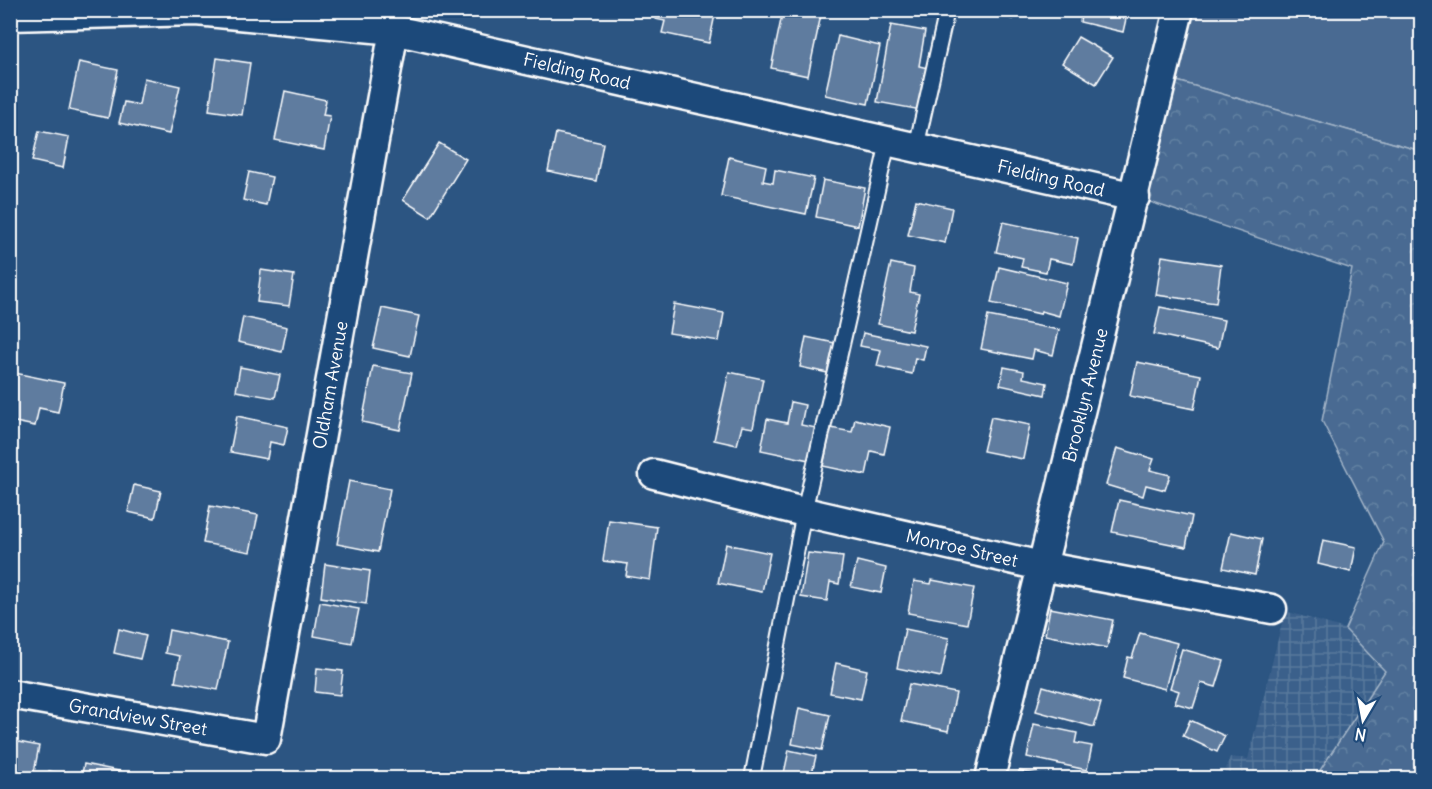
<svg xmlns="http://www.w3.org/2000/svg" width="1432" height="789" font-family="Delius,sans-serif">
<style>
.industrial{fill:url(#industrial-grid)}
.grass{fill:#486b92;stroke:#a4b5c8;stroke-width:1.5}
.forest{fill:url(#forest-crowns);stroke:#a4b5c8;stroke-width:1.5}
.building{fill:#5e7c9f;stroke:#fff;stroke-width:1.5}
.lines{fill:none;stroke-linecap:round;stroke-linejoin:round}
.service-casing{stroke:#fff;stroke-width:18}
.minor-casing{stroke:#fff;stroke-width:33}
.service{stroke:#1f4a7a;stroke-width:14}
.minor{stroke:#1f4a7a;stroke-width:28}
.labels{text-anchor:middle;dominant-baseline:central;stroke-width:4.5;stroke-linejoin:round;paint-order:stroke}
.street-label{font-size:18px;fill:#fff;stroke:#1f4a7a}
</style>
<defs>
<pattern id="industrial-grid" width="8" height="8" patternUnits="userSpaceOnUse" patternTransform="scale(1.5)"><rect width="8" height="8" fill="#3b618b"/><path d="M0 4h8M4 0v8" fill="none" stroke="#58799c"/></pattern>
<pattern id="forest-crowns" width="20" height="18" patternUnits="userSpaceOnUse" patternTransform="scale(1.5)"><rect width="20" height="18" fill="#486b92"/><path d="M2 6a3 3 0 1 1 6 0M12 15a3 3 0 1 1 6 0" fill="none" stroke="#6381a2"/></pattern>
</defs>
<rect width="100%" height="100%" fill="#2c5582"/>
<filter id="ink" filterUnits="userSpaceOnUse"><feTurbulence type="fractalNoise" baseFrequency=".0167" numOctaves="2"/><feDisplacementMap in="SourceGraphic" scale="12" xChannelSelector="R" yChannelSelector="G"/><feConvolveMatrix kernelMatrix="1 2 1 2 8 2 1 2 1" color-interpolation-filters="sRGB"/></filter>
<g filter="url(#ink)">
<polygon class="industrial" points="1285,611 1345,629 1386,671 1315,778 1223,778 1230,757 1248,759"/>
<polygon class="grass" points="1179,11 1421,11 1421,151 1163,77"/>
<polygon class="forest" points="1163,77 1421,151 1421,778 1315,778 1385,671 1345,629 1384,542 1322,421 1352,269 1135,197"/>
<g class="building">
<polygon points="656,10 716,10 709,43 662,33 665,21 655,19"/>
<polygon points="783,10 798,10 821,15 808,76 771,68"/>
<polygon points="971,10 1015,10 1013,19"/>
<polygon points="1082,10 1128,10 1123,32 1080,22"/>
<polygon points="891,25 925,31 919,66 928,68 921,110 877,102"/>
<polygon points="838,36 880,46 868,104 825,95"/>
<polygon points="1078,37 1113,57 1096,84 1062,63"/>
<polygon points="217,58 250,63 242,115 209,110"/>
<polygon points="79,62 118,70 108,118 69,110"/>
<polygon points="144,78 180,86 169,134 119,123 124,102 139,105"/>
<polygon points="285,91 326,100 323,115 330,116 324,150 275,140"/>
<polygon points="39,131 69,137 63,168 32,161"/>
<polygon points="556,133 603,143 596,181 548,171"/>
<polygon points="439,143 466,159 430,217 403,200"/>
<polygon points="729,157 766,166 763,181 773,183 775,170 814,178 806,214 721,196"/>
<polygon points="249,172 272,177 266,205 243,200"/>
<polygon points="823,180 865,188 858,226 816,217"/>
<polygon points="916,200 952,208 945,243 908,235"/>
<polygon points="1003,222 1078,238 1073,264 1049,259 1046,272 1021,267 1023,258 996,252"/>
<polygon points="1162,256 1221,265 1216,303 1156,295"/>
<polygon points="891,263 914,268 910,292 919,294 911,331 878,324"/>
<polygon points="999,267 1067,283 1059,316 1041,311 1040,314 991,303"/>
<polygon points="261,270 294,275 289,306 257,302"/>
<polygon points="674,304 724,313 719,341 669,333"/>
<polygon points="1160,307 1224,320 1218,348 1154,334"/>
<polygon points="382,308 419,316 410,356 373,348"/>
<polygon points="988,316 1059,330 1053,355 1034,350 1032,359 981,349"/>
<polygon points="243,317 287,327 282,352 238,342"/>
<polygon points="863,333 926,346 923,360 915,358 912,374 877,366 881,350 860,346"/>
<polygon points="806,337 835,343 828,373 800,367"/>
<polygon points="1137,362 1201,375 1194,409 1130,396"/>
<polygon points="373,366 412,373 400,430 362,422"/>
<polygon points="240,367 280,375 275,398 236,391"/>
<polygon points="1004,367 1024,371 1023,378 1047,383 1045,395 1000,385"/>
<polygon points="10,372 64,383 58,412 39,408 35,426 10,421"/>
<polygon points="729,372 763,379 753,428 742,426 737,445 714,440"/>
<polygon points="791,402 805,405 801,425 821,429 814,461 761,450 767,419 787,423"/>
<polygon points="237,416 288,427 284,445 270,442 267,459 230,452"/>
<polygon points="991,417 1030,425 1023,459 983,451"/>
<polygon points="855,419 890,427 884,454 871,451 866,475 823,466 831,428 852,432"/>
<polygon points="1117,448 1154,459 1150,470 1170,475 1165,490 1146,485 1143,496 1106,485"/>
<polygon points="349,481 390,489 378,552 337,544"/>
<polygon points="134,485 161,491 155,518 128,512"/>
<polygon points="1119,500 1192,516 1186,547 1112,532"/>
<polygon points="210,506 258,515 250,552 203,543"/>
<polygon points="609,520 657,527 650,580 626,576 628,564 603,561"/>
<polygon points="1231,532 1262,539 1255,575 1223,568"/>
<polygon points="1323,540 1356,547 1351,572 1318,564"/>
<polygon points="726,544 770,553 762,592 718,583"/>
<polygon points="808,553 843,557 839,584 830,582 827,601 801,597"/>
<polygon points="857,561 886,568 881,593 851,587"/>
<polygon points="325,564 370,571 366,604 321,597"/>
<polygon points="932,580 974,588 967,624 908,613 914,581 931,584"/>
<polygon points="320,602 359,609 352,643 314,636"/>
<polygon points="1050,608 1113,620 1107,648 1045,635"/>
<polygon points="119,629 146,636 140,659 114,653"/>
<polygon points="905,629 949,638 941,677 897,668"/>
<polygon points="169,630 228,642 218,690 175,682 180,656 165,653"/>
<polygon points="1140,633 1177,643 1165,689 1123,678 1128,657 1132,658"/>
<polygon points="1182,649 1224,661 1216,687 1201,683 1193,708 1175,703 1179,691 1170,688"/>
<polygon points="836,663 867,670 861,699 830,693"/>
<polygon points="317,668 343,671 340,695 315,692"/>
<polygon points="909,684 956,693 948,731 901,721"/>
<polygon points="1043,686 1101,703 1094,727 1036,711"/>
<polygon points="799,708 830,715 822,750 792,744"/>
<polygon points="1190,720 1225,736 1217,752 1183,736"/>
<polygon points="1034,724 1077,733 1075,743 1092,746 1087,770 1027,757"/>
<polygon points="14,741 39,746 33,778 10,778 10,750 12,750"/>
<polygon points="789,750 816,756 811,778 783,778"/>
<polygon points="84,764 134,774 133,778 47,778 49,771 81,778"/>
<polygon points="1019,771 1061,778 1017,778"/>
</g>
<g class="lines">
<g class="service-casing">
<g id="service">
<polyline points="916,148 947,10"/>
<polyline points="752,778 804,512 888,142"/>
</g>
</g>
<g class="minor-casing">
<g id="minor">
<polyline points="10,16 197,11 394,30 1135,197"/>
<polyline points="654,474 804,512 1041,566 1272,609"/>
<polyline points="10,694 266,739 394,30"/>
<path d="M 990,778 C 1052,522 1118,267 1179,10"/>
</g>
</g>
<use href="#service" class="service"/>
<use href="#minor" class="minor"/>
</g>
</g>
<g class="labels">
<g class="street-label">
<text transform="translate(577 71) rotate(13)">Fielding Road</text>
<text transform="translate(1051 178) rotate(13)">Fielding Road</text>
<text transform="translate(330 385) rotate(-80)">Oldham Avenue</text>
<text transform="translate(1085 395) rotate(-76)">Brooklyn Avenue</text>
<text transform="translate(962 548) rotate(13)">Monroe Street</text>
<text transform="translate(138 717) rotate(10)">Grandview Street</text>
</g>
</g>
<rect width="1432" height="789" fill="none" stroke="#1f4a7a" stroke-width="36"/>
<rect x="18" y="18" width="1396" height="753" fill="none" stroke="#fff" stroke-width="2" filter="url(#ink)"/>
<g transform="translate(1363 720) rotate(190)" stroke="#1f4a7a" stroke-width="4.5" paint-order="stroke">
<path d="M0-4.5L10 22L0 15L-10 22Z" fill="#ffffff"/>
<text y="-9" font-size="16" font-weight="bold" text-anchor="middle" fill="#ffffff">N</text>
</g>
</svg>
